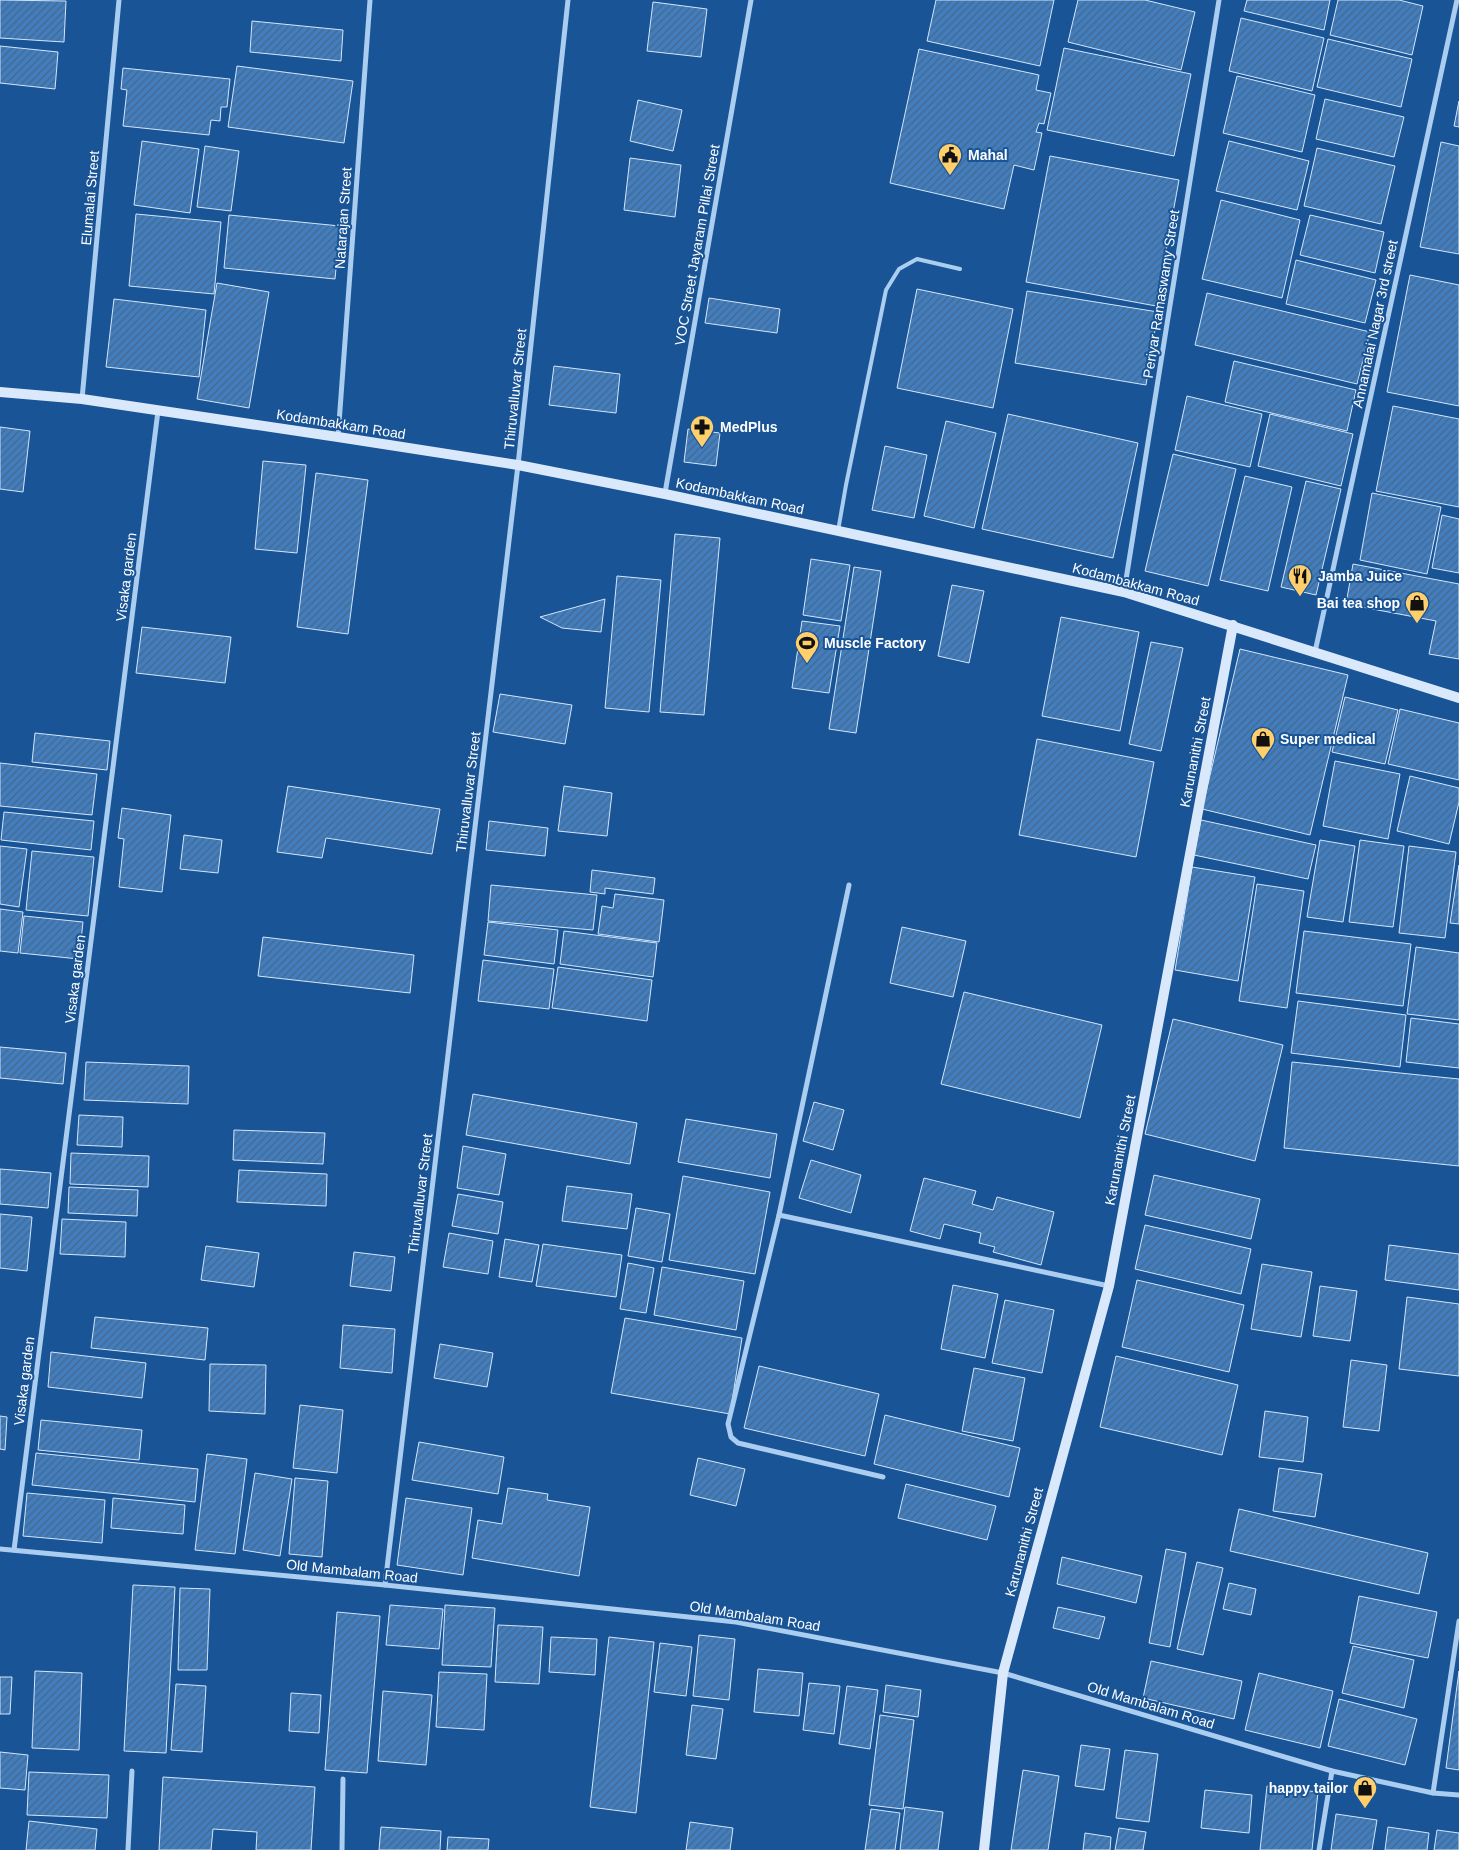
<svg xmlns="http://www.w3.org/2000/svg" width="1459" height="1850" font-family="Helvetica,sans-serif">
<style>
.building{fill:url(#building-hatch);stroke:#d2e6fb}
.lines{fill:none;stroke-linecap:round;stroke-linejoin:round}
.lane{stroke:#abcdf0;stroke-width:4}
.street{stroke:#abcdf0;stroke-width:5}
.secondary{stroke:#d9e9fb;stroke-width:10}
.labels{text-anchor:middle;dominant-baseline:central;stroke-width:4;stroke-linejoin:round;paint-order:stroke}
.poi-label{font-size:14px;font-weight:bold;fill:#fff;stroke:#195496;text-anchor:start}
.street-label{font-size:14px;fill:#fff;stroke:#195496}
</style>
<defs>
<pattern id="building-hatch" width="6" height="6" patternUnits="userSpaceOnUse" patternTransform="scale(1.25)"><rect width="6" height="6" fill="#427dbd"/><path d="M-1 1l2-2M0 6l6-6M5 7l2-2" fill="none" stroke="#46678a"/></pattern>
</defs>
<rect width="100%" height="100%" fill="#195496"/>
<g class="building">
<polygon points="0,0 66,1 64,42 0,38"/>
<polygon points="936,0 1054,0 1040,66 927,41"/>
<polygon points="1078,0 1145,0 1195,12 1181,70 1068,42"/>
<polygon points="1247,0 1330,0 1324,30 1244,11"/>
<polygon points="1338,0 1399,0 1423,6 1412,55 1330,35"/>
<polygon points="653,2 707,9 701,57 647,51"/>
<polygon points="1241,18 1324,38 1312,91 1229,71"/>
<polygon points="252,21 343,30 341,61 250,52"/>
<polygon points="1328,39 1412,59 1401,107 1317,87"/>
<polygon points="0,46 58,52 55,89 0,83"/>
<polygon points="1064,48 1191,74 1174,156 1047,130"/>
<polygon points="919,49 1039,75 1036,90 1051,93 1044,124 1039,123 1036,132 1042,133 1034,170 1014,165 1004,209 890,183"/>
<polygon points="237,66 353,81 344,143 228,127"/>
<polygon points="123,68 230,79 227,107 221,107 220,121 211,120 209,135 123,126 127,90 121,89"/>
<polygon points="1237,76 1315,95 1302,152 1223,133"/>
<polygon points="1325,99 1404,117 1394,157 1316,139"/>
<polygon points="638,100 682,110 673,151 630,141"/>
<polygon points="1459,101 1459,127 1454,126"/>
<polygon points="142,141 199,149 190,213 134,205"/>
<polygon points="1229,141 1309,161 1297,210 1216,191"/>
<polygon points="1441,142 1459,146 1459,254 1420,247"/>
<polygon points="205,146 239,151 231,211 197,207"/>
<polygon points="1317,148 1395,166 1381,224 1304,206"/>
<polygon points="1050,156 1179,180 1156,306 1026,282"/>
<polygon points="630,158 681,165 675,217 624,210"/>
<polygon points="1221,200 1300,220 1282,298 1202,279"/>
<polygon points="136,214 221,222 214,294 129,286"/>
<polygon points="229,215 340,226 335,279 224,268"/>
<polygon points="1310,215 1384,232 1375,273 1300,255"/>
<polygon points="1296,260 1376,280 1365,323 1286,304"/>
<polygon points="1410,275 1459,285 1459,406 1387,392"/>
<polygon points="217,283 269,292 249,408 197,399"/>
<polygon points="917,289 1013,309 993,408 897,388"/>
<polygon points="1027,291 1158,312 1146,385 1015,363"/>
<polygon points="1207,293 1370,332 1357,384 1195,345"/>
<polygon points="709,298 780,309 777,333 705,323"/>
<polygon points="114,299 206,310 199,377 106,367"/>
<polygon points="1234,361 1356,390 1347,431 1225,402"/>
<polygon points="554,366 620,374 616,413 549,405"/>
<polygon points="1187,396 1262,414 1250,467 1175,450"/>
<polygon points="1393,406 1459,419 1459,507 1376,491"/>
<polygon points="1008,414 1138,443 1113,558 982,529"/>
<polygon points="1270,414 1353,434 1341,486 1258,466"/>
<polygon points="946,421 996,433 974,528 924,516"/>
<polygon points="0,427 30,431 23,492 0,489"/>
<polygon points="688,429 720,433 716,466 684,462"/>
<polygon points="885,446 927,455 914,518 872,510"/>
<polygon points="1173,454 1236,469 1208,586 1145,571"/>
<polygon points="263,461 306,465 297,553 255,549"/>
<polygon points="316,473 368,480 348,634 297,627"/>
<polygon points="1245,476 1292,487 1268,591 1220,580"/>
<polygon points="1306,481 1341,489 1316,595 1281,587"/>
<polygon points="1372,493 1441,507 1427,574 1360,560"/>
<polygon points="1442,515 1459,519 1459,573 1432,568"/>
<polygon points="675,534 720,538 704,715 660,712"/>
<polygon points="811,559 850,565 841,621 803,615"/>
<polygon points="1353,564 1459,584 1459,659 1429,654 1436,621 1346,604"/>
<polygon points="854,567 881,571 856,733 829,729"/>
<polygon points="617,576 661,580 649,712 605,708"/>
<polygon points="952,585 984,591 969,663 938,656"/>
<polygon points="605,599 601,632 562,628 540,617"/>
<polygon points="1061,617 1139,632 1120,731 1042,716"/>
<polygon points="802,621 840,626 829,693 792,688"/>
<polygon points="142,627 231,637 225,683 136,673"/>
<polygon points="1151,642 1183,648 1161,751 1129,744"/>
<polygon points="1240,649 1348,675 1310,835 1202,809"/>
<polygon points="500,694 572,705 565,744 493,732"/>
<polygon points="1345,697 1398,710 1385,764 1332,752"/>
<polygon points="1400,709 1459,723 1459,780 1388,764"/>
<polygon points="35,733 110,741 107,770 32,762"/>
<polygon points="1037,739 1154,762 1136,857 1019,835"/>
<polygon points="1335,761 1400,774 1388,839 1323,826"/>
<polygon points="0,763 97,774 92,815 0,806"/>
<polygon points="1410,776 1459,788 1459,802 1449,844 1397,831"/>
<polygon points="288,786 440,809 432,854 326,838 322,858 277,852"/>
<polygon points="564,786 612,793 607,836 558,831"/>
<polygon points="122,808 171,815 162,892 119,887 124,839 118,838"/>
<polygon points="4,812 94,821 91,850 1,840"/>
<polygon points="1201,820 1316,845 1308,879 1194,855"/>
<polygon points="489,821 548,828 545,856 486,850"/>
<polygon points="184,835 222,840 218,873 180,869"/>
<polygon points="1320,840 1355,846 1343,922 1307,917"/>
<polygon points="1360,840 1404,846 1393,927 1349,922"/>
<polygon points="0,846 27,849 19,907 0,904"/>
<polygon points="1409,846 1456,852 1445,938 1399,933"/>
<polygon points="32,851 94,857 88,916 26,910"/>
<polygon points="1459,865 1459,924 1450,923"/>
<polygon points="1192,867 1255,877 1238,981 1175,970"/>
<polygon points="592,870 655,878 653,894 605,888 605,894 590,892"/>
<polygon points="1257,884 1304,891 1287,1008 1239,1001"/>
<polygon points="491,885 597,895 593,930 488,921"/>
<polygon points="615,894 664,900 659,942 598,934 602,906 613,908"/>
<polygon points="0,909 23,912 18,953 0,951"/>
<polygon points="24,916 83,922 79,959 20,953"/>
<polygon points="488,922 558,930 554,964 484,955"/>
<polygon points="902,927 966,941 953,997 890,983"/>
<polygon points="564,931 657,943 653,977 560,964"/>
<polygon points="1304,931 1411,944 1403,1006 1296,993"/>
<polygon points="263,937 414,955 410,993 258,976"/>
<polygon points="1416,947 1459,953 1459,1020 1407,1014"/>
<polygon points="483,960 554,969 549,1009 478,1001"/>
<polygon points="558,967 652,980 647,1021 552,1008"/>
<polygon points="964,992 1102,1025 1080,1118 941,1084"/>
<polygon points="1298,1001 1406,1015 1400,1067 1291,1053"/>
<polygon points="1411,1018 1459,1024 1459,1068 1406,1062"/>
<polygon points="1173,1019 1283,1045 1255,1161 1145,1134"/>
<polygon points="0,1047 66,1053 63,1084 0,1078"/>
<polygon points="86,1062 189,1066 188,1104 84,1100"/>
<polygon points="1292,1062 1459,1079 1459,1166 1284,1148"/>
<polygon points="473,1094 637,1123 630,1164 466,1135"/>
<polygon points="814,1102 844,1110 833,1150 803,1141"/>
<polygon points="79,1115 123,1117 122,1147 77,1145"/>
<polygon points="686,1119 777,1134 770,1178 678,1162"/>
<polygon points="234,1130 325,1133 323,1164 233,1160"/>
<polygon points="463,1146 506,1154 499,1195 457,1188"/>
<polygon points="71,1153 149,1156 148,1187 70,1184"/>
<polygon points="811,1160 861,1175 851,1213 799,1198"/>
<polygon points="0,1169 51,1173 48,1208 0,1204"/>
<polygon points="239,1170 327,1174 326,1206 237,1202"/>
<polygon points="1154,1175 1260,1199 1251,1239 1145,1215"/>
<polygon points="683,1176 770,1192 755,1274 669,1260"/>
<polygon points="924,1178 976,1191 972,1204 993,1210 997,1197 1054,1212 1041,1265 993,1252 995,1247 979,1243 981,1233 944,1224 940,1239 910,1231"/>
<polygon points="567,1186 632,1194 627,1229 562,1221"/>
<polygon points="69,1187 138,1190 137,1216 68,1213"/>
<polygon points="458,1194 503,1202 498,1234 452,1226"/>
<polygon points="636,1208 670,1214 662,1262 628,1256"/>
<polygon points="0,1214 32,1217 27,1271 0,1268"/>
<polygon points="62,1219 126,1222 125,1257 60,1254"/>
<polygon points="1145,1225 1251,1249 1241,1294 1135,1269"/>
<polygon points="449,1233 493,1241 488,1274 443,1267"/>
<polygon points="505,1239 539,1245 532,1282 499,1277"/>
<polygon points="543,1244 622,1255 616,1297 536,1286"/>
<polygon points="1389,1245 1459,1254 1459,1290 1385,1280"/>
<polygon points="206,1246 259,1253 254,1287 201,1280"/>
<polygon points="354,1252 395,1257 391,1291 350,1286"/>
<polygon points="628,1263 654,1268 646,1313 620,1309"/>
<polygon points="1262,1264 1312,1272 1301,1337 1251,1329"/>
<polygon points="662,1267 744,1281 736,1330 654,1315"/>
<polygon points="1137,1280 1244,1305 1229,1372 1122,1347"/>
<polygon points="953,1285 998,1294 985,1358 941,1349"/>
<polygon points="1320,1286 1357,1291 1350,1341 1313,1336"/>
<polygon points="1407,1297 1459,1304 1459,1376 1399,1369"/>
<polygon points="1005,1300 1054,1310 1042,1373 992,1363"/>
<polygon points="95,1317 208,1328 205,1360 91,1348"/>
<polygon points="625,1318 742,1338 730,1414 611,1393"/>
<polygon points="343,1325 395,1329 392,1373 340,1368"/>
<polygon points="440,1344 493,1353 487,1387 434,1378"/>
<polygon points="51,1352 146,1363 142,1398 48,1387"/>
<polygon points="1116,1356 1238,1385 1222,1455 1100,1427"/>
<polygon points="1351,1360 1387,1365 1379,1431 1343,1427"/>
<polygon points="210,1364 266,1365 265,1414 209,1411"/>
<polygon points="759,1366 879,1394 865,1456 744,1428"/>
<polygon points="974,1368 1025,1378 1013,1441 962,1431"/>
<polygon points="300,1405 343,1410 337,1473 293,1468"/>
<polygon points="1265,1411 1308,1417 1303,1462 1259,1457"/>
<polygon points="885,1415 1020,1448 1009,1497 874,1464"/>
<polygon points="0,1416 7,1417 5,1450 0,1449"/>
<polygon points="41,1420 142,1430 139,1460 38,1450"/>
<polygon points="419,1442 504,1457 498,1494 412,1480"/>
<polygon points="36,1453 198,1469 195,1502 32,1485"/>
<polygon points="207,1454 247,1459 235,1554 195,1550"/>
<polygon points="698,1458 745,1469 736,1506 690,1495"/>
<polygon points="1279,1468 1322,1474 1315,1517 1273,1511"/>
<polygon points="255,1473 292,1479 280,1556 243,1550"/>
<polygon points="295,1478 328,1481 322,1557 289,1554"/>
<polygon points="906,1484 996,1506 987,1540 898,1518"/>
<polygon points="508,1488 548,1494 547,1500 590,1507 579,1576 472,1558 478,1520 502,1524"/>
<polygon points="27,1493 105,1500 102,1543 23,1536"/>
<polygon points="113,1498 185,1505 183,1534 111,1528"/>
<polygon points="406,1498 472,1508 463,1575 397,1565"/>
<polygon points="1239,1509 1428,1553 1419,1594 1230,1551"/>
<polygon points="1166,1549 1186,1553 1170,1647 1149,1643"/>
<polygon points="1062,1557 1142,1576 1136,1603 1057,1584"/>
<polygon points="1197,1562 1223,1568 1203,1655 1177,1649"/>
<polygon points="1229,1583 1256,1589 1251,1615 1223,1609"/>
<polygon points="133,1585 175,1587 166,1753 124,1751"/>
<polygon points="180,1588 210,1589 207,1670 178,1670"/>
<polygon points="1359,1596 1437,1612 1428,1658 1350,1643"/>
<polygon points="390,1605 443,1609 439,1649 386,1645"/>
<polygon points="445,1605 495,1608 491,1667 442,1665"/>
<polygon points="1058,1607 1105,1617 1099,1639 1053,1628"/>
<polygon points="337,1612 380,1616 367,1773 325,1770"/>
<polygon points="498,1625 543,1627 539,1684 495,1682"/>
<polygon points="699,1635 735,1639 729,1700 693,1696"/>
<polygon points="551,1637 597,1639 595,1675 549,1672"/>
<polygon points="609,1637 654,1642 636,1813 590,1807"/>
<polygon points="660,1643 692,1647 686,1696 654,1692"/>
<polygon points="1353,1646 1414,1660 1404,1708 1342,1693"/>
<polygon points="1151,1661 1242,1681 1234,1719 1143,1698"/>
<polygon points="758,1669 803,1673 799,1716 754,1712"/>
<polygon points="35,1671 82,1673 79,1750 32,1748"/>
<polygon points="1459,1671 1459,1770 1446,1768"/>
<polygon points="439,1672 487,1674 484,1730 436,1727"/>
<polygon points="1259,1673 1333,1691 1320,1748 1245,1730"/>
<polygon points="0,1677 12,1677 10,1714 0,1714"/>
<polygon points="809,1683 840,1686 834,1734 803,1730"/>
<polygon points="176,1684 206,1686 202,1752 171,1750"/>
<polygon points="886,1685 921,1690 918,1717 883,1712"/>
<polygon points="847,1686 878,1690 870,1749 839,1744"/>
<polygon points="383,1691 432,1695 426,1765 378,1761"/>
<polygon points="291,1693 321,1695 319,1733 289,1731"/>
<polygon points="1339,1699 1417,1719 1405,1765 1328,1746"/>
<polygon points="692,1705 723,1709 716,1759 686,1755"/>
<polygon points="880,1715 914,1720 903,1809 869,1805"/>
<polygon points="1081,1745 1110,1749 1104,1790 1075,1786"/>
<polygon points="1125,1750 1158,1754 1149,1822 1116,1818"/>
<polygon points="0,1752 28,1755 25,1790 0,1788"/>
<polygon points="1023,1770 1059,1776 1048,1850 1011,1850"/>
<polygon points="29,1772 109,1775 107,1818 27,1815"/>
<polygon points="163,1777 315,1787 311,1850 256,1850 257,1832 213,1829 211,1850 159,1850"/>
<polygon points="1267,1786 1318,1792 1312,1850 1260,1850"/>
<polygon points="1205,1790 1252,1795 1249,1833 1201,1828"/>
<polygon points="905,1807 943,1812 938,1850 900,1850"/>
<polygon points="871,1809 900,1813 895,1850 865,1850"/>
<polygon points="1336,1814 1377,1820 1372,1850 1331,1850"/>
<polygon points="29,1821 97,1829 95,1850 26,1850"/>
<polygon points="690,1822 733,1828 730,1850 686,1850"/>
<polygon points="381,1827 441,1831 440,1850 379,1850"/>
<polygon points="1388,1827 1429,1833 1427,1850 1385,1850"/>
<polygon points="1119,1828 1146,1832 1143,1850 1115,1850"/>
<polygon points="1437,1830 1459,1833 1459,1850 1434,1850"/>
<polygon points="1085,1833 1111,1837 1110,1850 1083,1850"/>
<polygon points="448,1837 489,1839 488,1850 447,1850"/>
</g>
<g class="lines">
<polyline class="lane" points="838,531 846,485 886,290 899,269 917,259 960,269"/>
<g class="street">
<polyline points="82,399 119,0"/>
<polyline points="338,437 370,0"/>
<polyline points="665,493 751,0"/>
<polyline points="1124,592 1219,0"/>
<polyline points="1315,652 1457,0"/>
<polyline points="849,885 779,1215 728,1424 731,1437 738,1443 883,1477"/>
<polyline points="779,1215 1109,1286"/>
<polyline points="0,1549 385,1585 736,1622 1003,1673 1332,1771 1433,1793 1459,1795"/>
<polyline points="14,1550 158,411"/>
<polyline points="385,1585 518,465 568,0"/>
<polyline points="1433,1793 1459,1621"/>
<polyline points="128,1850 132,1771"/>
<polyline points="342,1850 343,1779"/>
<polyline points="1319,1850 1332,1771"/>
</g>
<g class="secondary">
<polyline points="0,392 82,399 338,437 518,465 665,494 1124,592 1459,698"/>
<polyline points="984,1850 1003,1673 1109,1286 1233,625"/>
</g>
</g>
<defs>
<g id="civic-pin" transform="scale(1.25)"><path d="M0 17L-7.5 6A9.5 9.5 0 1 1 7.5 6Z" fill="#ffcf6b" stroke="#195496"/><path d="M-.6-6.5H3V-4.5H.6V-3L4-1V1h2V6H-6V1h2V-1L-.6-3ZM-1.2 2.5V6h2.4V2.5Z" fill="#111"/></g>
<g id="pharmacy-pin" transform="scale(1.25)"><path d="M0 17L-7.5 6A9.5 9.5 0 1 1 7.5 6Z" fill="#ffcf6b" stroke="#195496"/><path d="M-2-6h4v4h4v4h-4v4h-4v-4h-4v-4h4Z" fill="#111"/></g>
<g id="restaurant-pin" transform="scale(1.25)"><path d="M0 17L-7.5 6A9.5 9.5 0 1 1 7.5 6Z" fill="#ffcf6b" stroke="#195496"/><path d="M-5-6h1v4h1v-4h1v4h1v-4h1v5L-1.5 .5V6h-2V.5L-5-1ZM5-6V6H3V1.5H1.5Q1.5-4 5-6Z" fill="#111"/></g>
<g id="shop-pin" transform="scale(1.25)"><path d="M0 17L-7.5 6A9.5 9.5 0 1 1 7.5 6Z" fill="#ffcf6b" stroke="#195496"/><path d="M-5-2.5h2.3a2.7 3.5 0 0 1 5.4 0H5L5.5 6h-11ZM-1.5-2.5h3a1.5 2.3 0 0 0-3 0Z" fill="#111"/></g>
<g id="stadium-pin" transform="scale(1.25)"><path d="M0 17L-7.5 6A9.5 9.5 0 1 1 7.5 6Z" fill="#ffcf6b" stroke="#195496"/><path d="M0-5a6.5 5 0 1 0 0 10a6.5 5 0 1 0 0-10ZM-3.5-1.8h7v3.6h-7Z" fill="#111"/></g>
</defs>
<g fill-rule="evenodd">
<use href="#civic-pin" x="950" y="155"/>
<use href="#pharmacy-pin" x="702" y="427"/>
<use href="#restaurant-pin" x="1300" y="576"/>
<use href="#shop-pin" x="1417" y="603"/>
<use href="#stadium-pin" x="807" y="643"/>
<use href="#shop-pin" x="1263" y="739"/>
<use href="#shop-pin" x="1365" y="1788"/>
</g>
<g class="labels">
<g class="poi-label">
<text x="968" y="155">Mahal</text>
<text x="720" y="427">MedPlus</text>
<text x="1318" y="576">Jamba Juice</text>
<text x="1400" y="603" text-anchor="end">Bai tea shop</text>
<text x="824" y="643">Muscle Factory</text>
<text x="1280" y="739">Super medical</text>
<text x="1348" y="1788" text-anchor="end">happy tailor</text>
</g>
<g class="street-label">
<text transform="translate(90 198) rotate(-85)">Elumalai Street</text>
<text transform="translate(343 218) rotate(-86)">Natarajan Street</text>
<text transform="translate(697 245) rotate(-80)">VOC Street Jayaram Pillai Street</text>
<text transform="translate(1161 294) rotate(-81)">Periyar Ramaswamy Street</text>
<text transform="translate(1375 324) rotate(-78)">Annamalai Nagar 3rd street</text>
<text transform="translate(515 389) rotate(-84)">Thiruvalluvar Street</text>
<text transform="translate(341 424) rotate(9)">Kodambakkam Road</text>
<text transform="translate(740 496) rotate(12)">Kodambakkam Road</text>
<text transform="translate(126 577) rotate(-83)">Visaka garden</text>
<text transform="translate(1136 584) rotate(15)">Kodambakkam Road</text>
<text transform="translate(1195 752) rotate(-79)">Karunanithi Street</text>
<text transform="translate(468 792) rotate(-83)">Thiruvalluvar Street</text>
<text transform="translate(75 979) rotate(-83)">Visaka garden</text>
<text transform="translate(1120 1150) rotate(-79)">Karunanithi Street</text>
<text transform="translate(420 1194) rotate(-83)">Thiruvalluvar Street</text>
<text transform="translate(24 1381) rotate(-83)">Visaka garden</text>
<text transform="translate(1024 1542) rotate(-75)">Karunanithi Street</text>
<text transform="translate(352 1571) rotate(6)">Old Mambalam Road</text>
<text transform="translate(755 1616) rotate(9)">Old Mambalam Road</text>
<text transform="translate(1151 1705) rotate(17)">Old Mambalam Road</text>
</g>
</g>
</svg>
